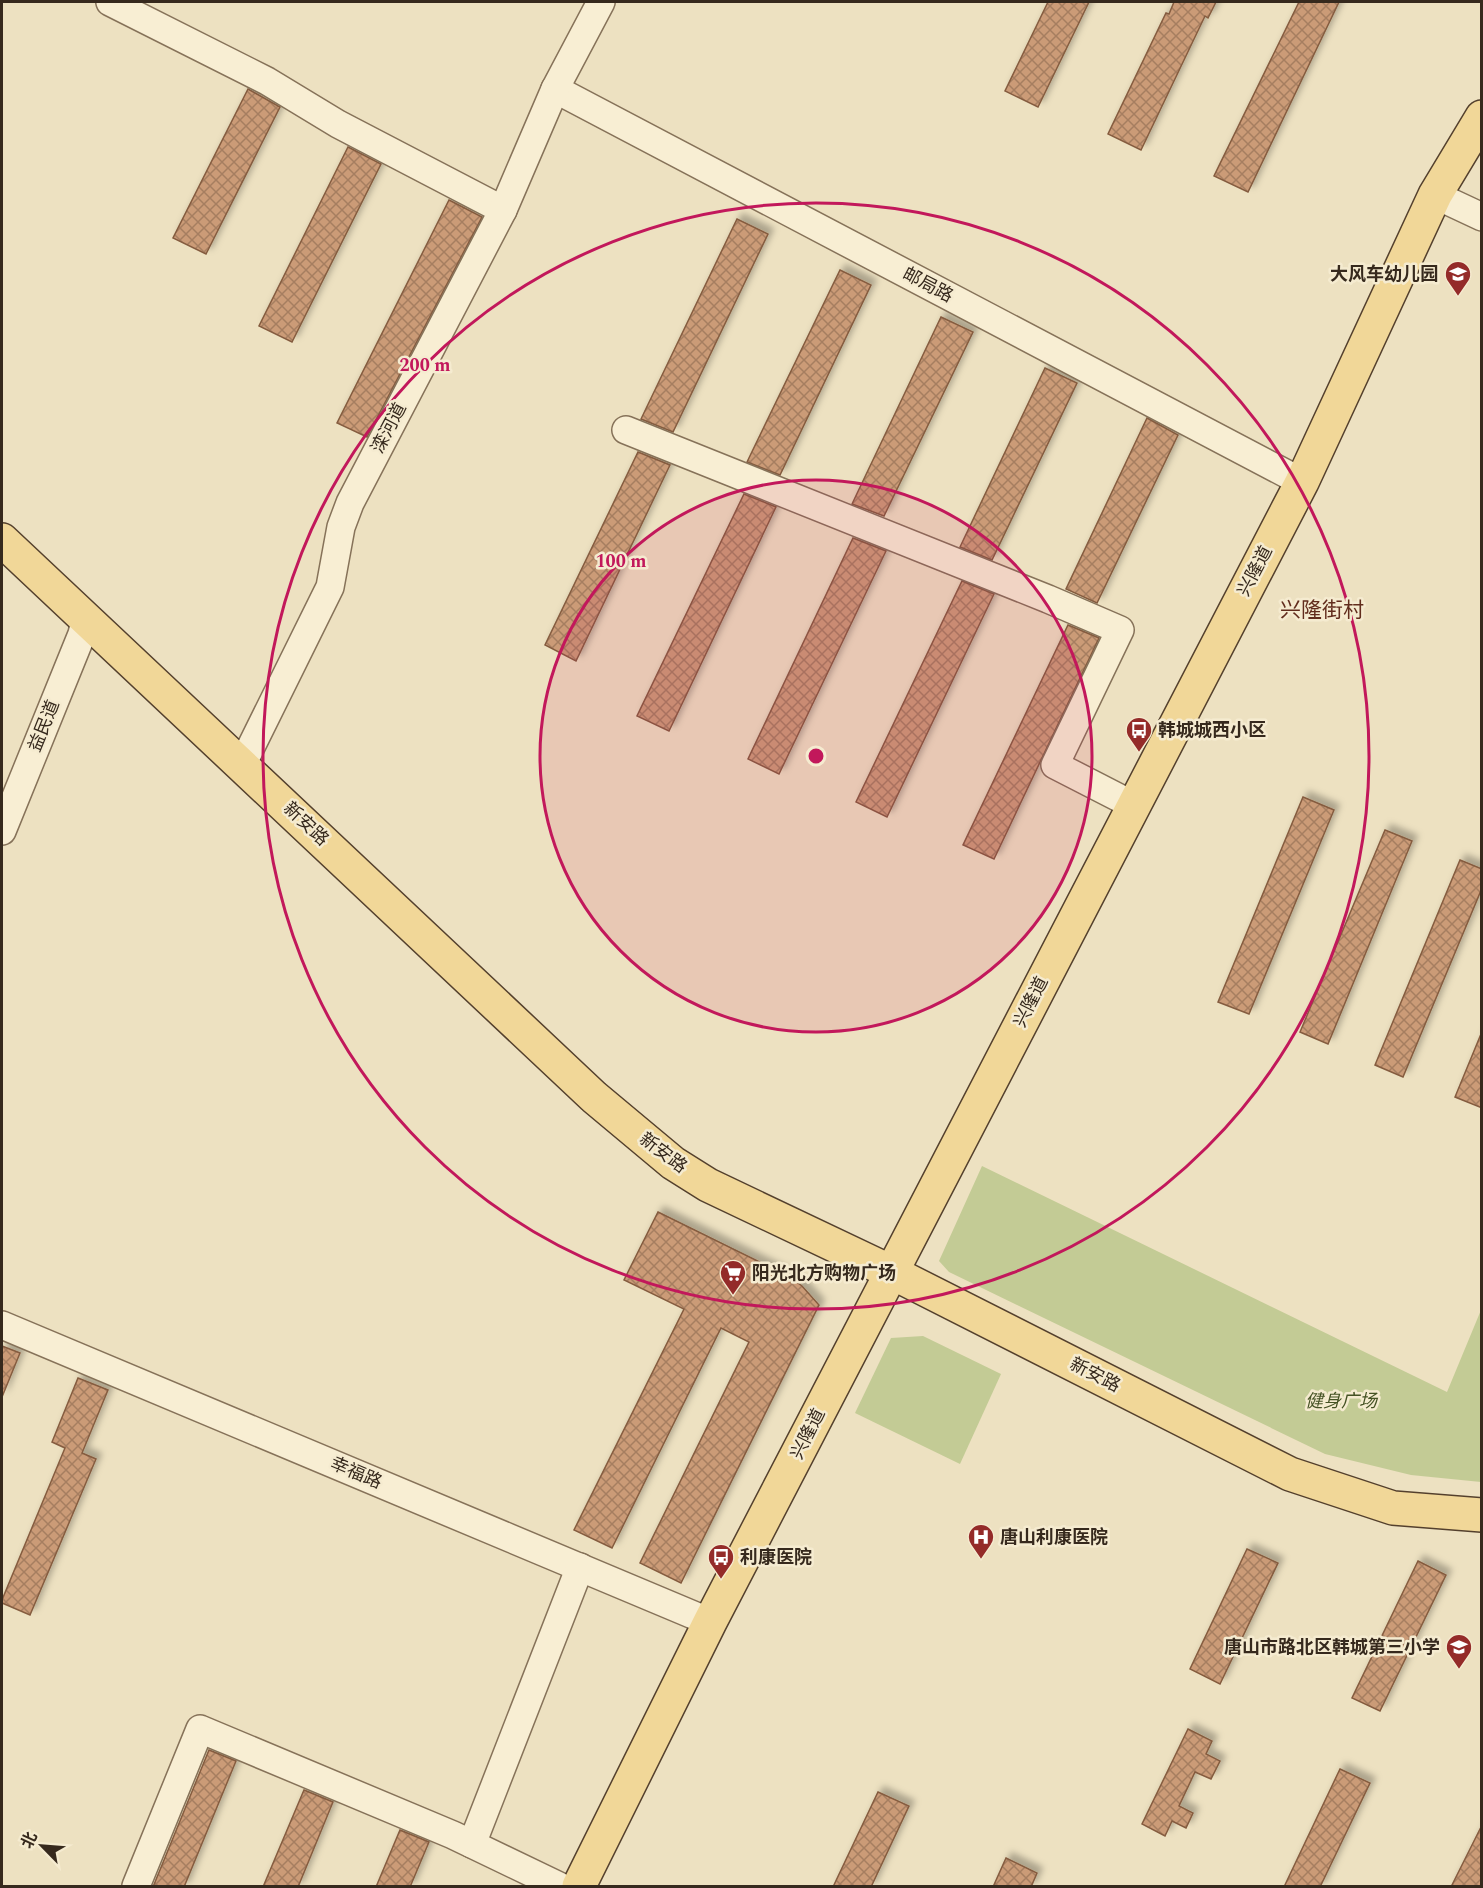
<svg xmlns="http://www.w3.org/2000/svg" width="1483" height="1888" font-family="Spectral,'Noto Sans SC',serif">
<style>
.park{fill:#c3cb95}
.building{fill:url(#building-cross-hatch);stroke:#855c3f;stroke-width:1.5;filter:url(#shadow)}
.lines{fill:none;stroke-linecap:round;stroke-linejoin:round}
.minor-casing{stroke:#867259;stroke-width:30}
.major-casing{stroke:#54402d;stroke-width:36}
.minor{stroke:#f8eed3;stroke-width:27}
.major{stroke:#f1d798;stroke-width:33}
.ring{fill:none;stroke:#c2185b;stroke-width:3}
.labels{text-anchor:middle;dominant-baseline:central;stroke-width:5;stroke-linejoin:round;paint-order:stroke}
.poi-label{font-size:18px;font-weight:bold;fill:#36291d;stroke:#f5ebd0;text-anchor:start}
.street-label{font-size:18px;fill:#36291d;stroke:#f5ebd0}
.park-label{font-size:18px;font-style:italic;fill:#455224;stroke:#f5ebd0}
.quarter-label{font-size:21px;fill:#622d1d;stroke:#f5ebd0}
.centre{fill:#c2185b;stroke:#f5ebd0;stroke-width:3}
.ring-label{font-size:18px;text-anchor:middle;font-weight:bold;fill:#c2185b;stroke:#f5ebd0;stroke-width:5;stroke-linejoin:round;paint-order:stroke}
</style>
<defs>
<pattern id="building-cross-hatch" width="8" height="8" patternUnits="userSpaceOnUse" patternTransform="scale(1.5)"><rect width="8" height="8" fill="#cb9b77"/><path d="M0 0l8 8M0 8l8-8" fill="none" stroke="#a67e61"/></pattern>
<filter id="shadow"><feDropShadow dx="5.5" dy="-5.5" stdDeviation="3" flood-color="#0004"/></filter>
</defs>
<rect width="100%" height="100%" fill="#ede1c1"/>
<g class="park">
<polygon points="982,1166 1447,1392 1481,1310 1481,1482 1411,1475 1325,1454 949,1272 939,1261"/>
<polygon points="923,1336 1001,1374 960,1464 855,1413 891,1338"/>
</g>
<g class="building">
<polygon points="1048,2 1089,2 1038,107 1005,91"/>
<polygon points="1174,2 1216,2 1208,18 1205,16 1141,150 1108,134 1166,13 1169,14"/>
<polygon points="1299,2 1339,2 1248,192 1214,176"/>
<polygon points="248,89 280,107 206,254 173,238"/>
<polygon points="348,147 381,164 292,342 259,326"/>
<polygon points="449,200 482,217 367,437 337,423"/>
<polygon points="737,219 768,234 673,432 641,419"/>
<polygon points="840,270 871,285 780,475 747,462"/>
<polygon points="941,317 973,332 884,516 852,504"/>
<polygon points="1045,368 1077,383 992,560 960,547"/>
<polygon points="1147,418 1178,435 1097,603 1066,589"/>
<polygon points="638,452 670,465 576,661 545,645"/>
<polygon points="744,494 776,507 669,731 637,716"/>
<polygon points="853,538 886,551 779,774 748,759"/>
<polygon points="962,581 994,594 887,817 856,802"/>
<polygon points="1068,625 1099,638 994,859 963,845"/>
<polygon points="1303,797 1334,810 1249,1014 1218,1002"/>
<polygon points="1385,830 1412,841 1328,1044 1300,1032"/>
<polygon points="1460,860 1482,869 1482,888 1403,1077 1375,1065"/>
<polygon points="1481,1034 1482,1034 1482,1108 1455,1097"/>
<polygon points="658,1212 788,1276 802,1286 819,1305 681,1583 640,1563 749,1342 721,1328 612,1548 574,1530 684,1309 624,1280"/>
<polygon points="2,1346 20,1353 2,1397"/>
<polygon points="78,1378 108,1390 82,1453 96,1459 30,1615 2,1603 2,1600 65,1448 52,1442"/>
<polygon points="1247,1549 1278,1563 1220,1684 1190,1669"/>
<polygon points="1418,1561 1446,1575 1380,1711 1352,1698"/>
<polygon points="1188,1729 1212,1741 1206,1754 1220,1761 1211,1779 1195,1772 1179,1806 1193,1813 1186,1828 1172,1821 1165,1836 1142,1824"/>
<polygon points="209,1750 236,1761 184,1887 153,1887"/>
<polygon points="1340,1769 1370,1783 1320,1887 1284,1887"/>
<polygon points="304,1790 333,1802 298,1887 263,1887"/>
<polygon points="878,1792 909,1806 871,1887 833,1887"/>
<polygon points="1482,1825 1482,1887 1451,1887"/>
<polygon points="400,1830 429,1842 410,1887 376,1887"/>
<polygon points="1006,1858 1037,1873 1031,1887 993,1887"/>
</g>
<g class="lines">
<g class="minor-casing">
<g id="minor">
<polyline points="110,2 267,81 338,124 503,210"/>
<polyline points="555,89 1302,482"/>
<polyline points="1435,195 1482,217"/>
<polyline points="626,430 1048,599 1120,630 1055,765 1133,805"/>
<polyline points="242,765 330,587 341,527 350,503 503,210 555,89 601,2"/>
<polyline points="2,831 82,634 85,620"/>
<polyline points="2,1325 710,1622"/>
<polyline points="472,1844 580,1567"/>
<polyline points="136,1886 200,1729 453,1835 559,1886"/>
</g>
</g>
<g class="major-casing">
<g id="major">
<polyline points="2,540 594,1097 673,1163 708,1185 891,1272 1290,1474 1393,1508 1482,1515"/>
<polyline points="579,1886 710,1622 1302,482 1435,195 1482,117"/>
</g>
</g>
<use href="#minor" class="minor"/>
<use href="#major" class="major"/>
</g>
<circle cx="816" cy="756" r="276" fill="#c2185b" fill-opacity=".12"/>
<g class="ring">
<circle cx="816" cy="756" r="276"/>
<circle cx="816" cy="756" r="553"/>
</g>
<defs>
<g id="school-pin" transform="scale(1.35)"><path d="M0 17L-7.5 6A9.5 9.5 0 1 1 7.5 6Z" fill="#942b29" stroke="#f5ebd0"/><path d="M0-5L7-2L0 1L-7-2ZM-4 1L0 2.5L4 1V4Q0 6-4 4Z" fill="#fff"/></g>
<g id="bus-pin" transform="scale(1.35)"><path d="M0 17L-7.5 6A9.5 9.5 0 1 1 7.5 6Z" fill="#942b29" stroke="#f5ebd0"/><path d="M-5-6H5V4H4V6H2V4H-2V6H-4V4H-5ZM-3.5-4V0h7V-4ZM-3.5 1.2v1.5H-2V1.2ZM2 1.2v1.5H3.5V1.2Z" fill="#fff"/></g>
<g id="supermarket-pin" transform="scale(1.35)"><path d="M0 17L-7.5 6A9.5 9.5 0 1 1 7.5 6Z" fill="#942b29" stroke="#f5ebd0"/><path d="M-6-5.5h2.5l.6 2H6L4.5 2H-2.5L-4.4-4H-6ZM-1.5 3.2a1.3 1.3 0 1 0 .1 0ZM3 3.2a1.3 1.3 0 1 0 .1 0Z" fill="#fff"/></g>
<g id="hospital-pin" transform="scale(1.35)"><path d="M0 17L-7.5 6A9.5 9.5 0 1 1 7.5 6Z" fill="#942b29" stroke="#f5ebd0"/><path d="M-5-5h3v3.5h4V-5h3V5h-3V1.5h-4V5h-3Z" fill="#fff"/></g>
</defs>
<g fill-rule="evenodd">
<use href="#school-pin" x="1458" y="274"/>
<use href="#bus-pin" x="1139" y="730"/>
<use href="#supermarket-pin" x="733" y="1273"/>
<use href="#hospital-pin" x="981" y="1537"/>
<use href="#bus-pin" x="721" y="1557"/>
<use href="#school-pin" x="1459" y="1647"/>
</g>
<g class="labels">
<g class="poi-label">
<text x="1438" y="274" text-anchor="end">大风车幼儿园</text>
<text x="1158" y="730">韩城城西小区</text>
<text x="752" y="1273">阳光北方购物广场</text>
<text x="1000" y="1537">唐山利康医院</text>
<text x="740" y="1557">利康医院</text>
<text x="1440" y="1647" text-anchor="end">唐山市路北区韩城第三小学</text>
</g>
<g class="street-label">
<text transform="translate(928 285) rotate(28)">邮局路</text>
<text transform="translate(389 428) rotate(-62)">滦河道</text>
<text transform="translate(1255 571) rotate(-62)">兴隆道</text>
<text transform="translate(44 726) rotate(-68)">益民道</text>
<text transform="translate(306 824) rotate(43)">新安路</text>
<text transform="translate(1031 1002) rotate(-63)">兴隆道</text>
<text transform="translate(663 1153) rotate(37)">新安路</text>
<text transform="translate(1095 1375) rotate(27)">新安路</text>
<text transform="translate(808 1434) rotate(-63)">兴隆道</text>
<text transform="translate(356 1473) rotate(23)">幸福路</text>
</g>
<g class="park-label">
<text x="1341" y="1401">健身广场</text>
</g>
<g class="quarter-label">
<text x="1322" y="611">兴隆街村</text>
</g>
</g>
<circle cx="816" cy="756" r="9" class="centre"/>
<g class="ring-label">
<text x="425" y="371">200 m</text>
<text x="621" y="567">100 m</text>
</g>
<rect width="1483" height="1888" fill="none" stroke="#36291d" stroke-width="6"/>
<g transform="translate(42 1846) rotate(295)" stroke="#f5ebd0" stroke-width="4.5" paint-order="stroke">
<path d="M0-4.5L10 22L0 15L-10 22Z" fill="#36291d"/>
<text y="-9" font-size="16" font-weight="bold" text-anchor="middle" fill="#36291d">北</text>
</g>
</svg>
